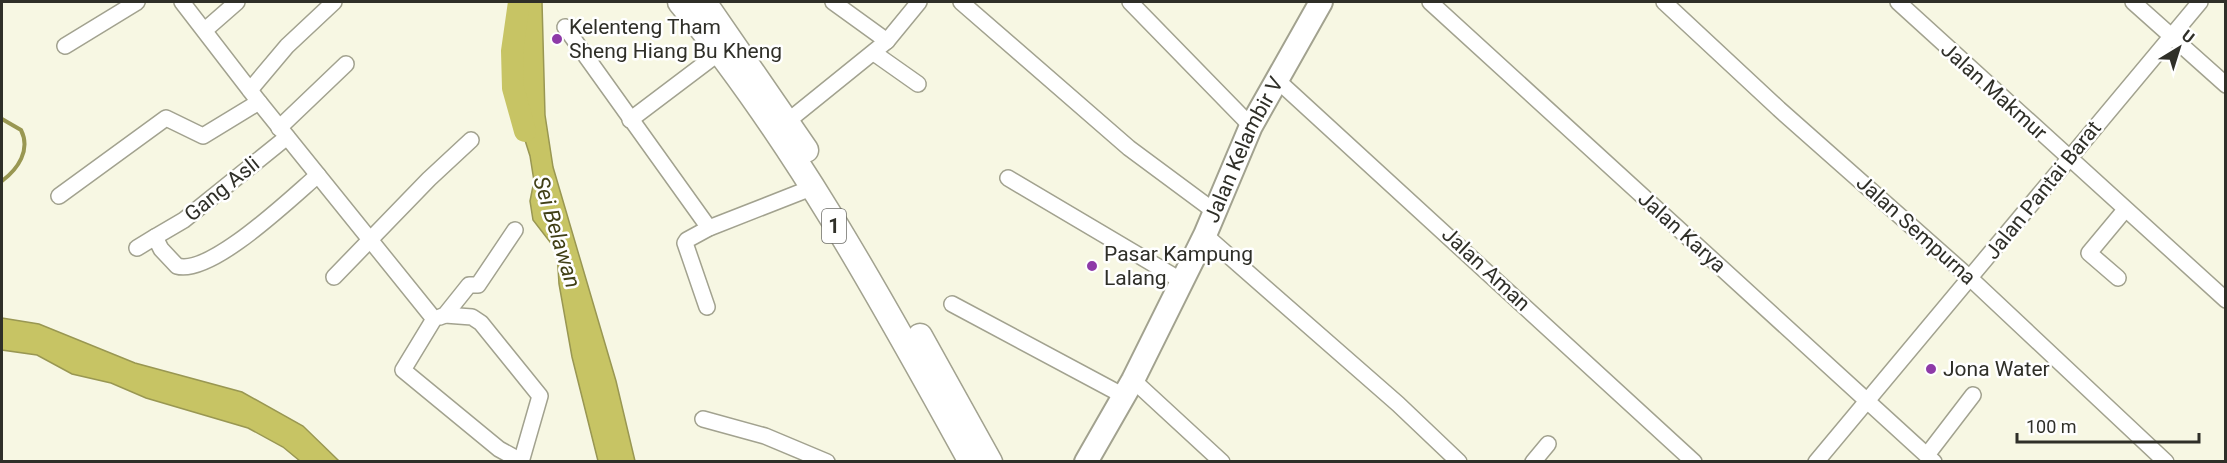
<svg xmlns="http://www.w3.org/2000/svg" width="2227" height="463" font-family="Roboto,sans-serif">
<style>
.water{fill:#c7c464;stroke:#999752;stroke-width:1.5}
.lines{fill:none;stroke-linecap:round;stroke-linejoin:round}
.stream{stroke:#999752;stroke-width:4}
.river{stroke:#c7c464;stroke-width:22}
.minor-casing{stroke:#a2a28f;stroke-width:18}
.primary-casing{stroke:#a2a28f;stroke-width:26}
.trunk-casing{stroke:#a2a28f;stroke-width:27}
.minor{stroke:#fff;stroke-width:15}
.primary{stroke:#fff;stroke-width:22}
.trunk{stroke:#fff;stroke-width:24}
.poi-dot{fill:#8e3aa8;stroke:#fff;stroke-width:2}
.labels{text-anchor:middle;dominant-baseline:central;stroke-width:5;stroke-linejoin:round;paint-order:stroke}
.shield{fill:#fff;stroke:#6d6d68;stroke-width:1.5}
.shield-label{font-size:20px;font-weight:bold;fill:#2f2f28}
.poi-label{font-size:21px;fill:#2f2f28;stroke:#fff;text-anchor:start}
.street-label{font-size:21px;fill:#2f2f28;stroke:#fff}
.water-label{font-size:22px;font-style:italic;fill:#403f16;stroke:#fff}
</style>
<rect width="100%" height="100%" fill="#f7f7e3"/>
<g class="water">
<polygon points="516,2 542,2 545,115 553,167 616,381 635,461 598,461 572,357 559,284 557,251 533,220 530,201 534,181 530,156 518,118 516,97 519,41"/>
<polygon points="2,318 39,324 135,363 242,392 303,426 339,461 300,461 283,447 248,428 146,398 111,383 72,374 37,355 2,350"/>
</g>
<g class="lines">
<path class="stream" d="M 2,119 L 21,130 C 31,150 18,169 2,181"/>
<polyline class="river" points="519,2 512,51 513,88 525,131"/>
<g class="minor-casing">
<g id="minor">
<polyline points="182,2 259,102 434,319 403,370 499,449 521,461"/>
<polyline points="833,2 887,41"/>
<polyline points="961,2 1129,148 1214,211"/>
<polyline points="1130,2 1251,126"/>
<polyline points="1430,2 1934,462"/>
<polyline points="1664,2 1779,109 1971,279 2166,462"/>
<polyline points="1898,2 2226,300"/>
<polyline points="2133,2 2226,85"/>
<polyline points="565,27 709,228"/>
<polyline points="205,30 237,2"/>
<polyline points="65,46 137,2"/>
<polyline points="874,53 918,84"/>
<polyline points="1276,79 1694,462"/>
<polyline points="250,90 287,46 334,2"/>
<polyline points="630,120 720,52"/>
<polyline points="788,121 887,41 919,2"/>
<polyline points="279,128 346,64"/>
<polyline points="1008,178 1182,281"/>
<polyline points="59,196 166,118 203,136 259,102"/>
<polyline points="1205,235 1398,404 1459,462"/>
<polyline points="155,237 184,220 287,137"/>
<path d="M 137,248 L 155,237 L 161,249 L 177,266 C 211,276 292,197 318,175"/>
<polyline points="334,277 429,179 471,140"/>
<polyline points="2118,278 2089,253 2124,211"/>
<polyline points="952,304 1124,396"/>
<polyline points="707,307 685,243 687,240 709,228 811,188"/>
<polyline points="445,315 472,317 481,323 540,396 521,462"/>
<polyline points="440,317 445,315 469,285 478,285 515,230"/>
<polyline points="1133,380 1222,462"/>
<polyline points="703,419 765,436 827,462"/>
<polyline points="1927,455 1973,395"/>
<polyline points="1533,462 1548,444"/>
<polyline points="1816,462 2200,2"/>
</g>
</g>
<g class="primary-casing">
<g id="primary">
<path id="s1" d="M 1086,462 L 1133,380 L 1205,235 L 1251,126 L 1321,2"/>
</g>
</g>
<g class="trunk-casing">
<g id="trunk">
<path d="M 680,2 C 794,139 885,306 971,462"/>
<polyline points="704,2 806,150"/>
<polyline points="920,336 990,462"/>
</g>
</g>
<use href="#minor" class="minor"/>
<use href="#primary" class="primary"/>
<use href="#trunk" class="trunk"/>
</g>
<g class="poi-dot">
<circle cx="557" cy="39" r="6"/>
<circle cx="1092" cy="266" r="6"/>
<circle cx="1931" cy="369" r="6"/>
</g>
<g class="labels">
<rect class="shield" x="822" y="209" width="24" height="34" rx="4.5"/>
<g class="shield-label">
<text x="834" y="226">1</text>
</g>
<g class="poi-label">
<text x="569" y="27">Kelenteng Tham<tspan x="569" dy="24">Sheng Hiang Bu Kheng</tspan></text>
<text x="1104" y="254">Pasar Kampung<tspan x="1104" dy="24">Lalang</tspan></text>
<text x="1943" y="369">Jona Water</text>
</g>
<g class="street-label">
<text transform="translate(1994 91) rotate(42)">Jalan Makmur</text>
<text stroke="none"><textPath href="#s1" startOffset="350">Jalan Kelambir V</textPath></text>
<text transform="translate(222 189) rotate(-39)">Gang Asli</text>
<text transform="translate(2043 190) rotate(-51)">Jalan Pantai Barat</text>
<text transform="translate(1916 230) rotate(42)">Jalan Sempurna</text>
<text transform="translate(1682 232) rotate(42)">Jalan Karya</text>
<text transform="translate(1486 269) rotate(43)">Jalan Aman</text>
</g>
<g class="water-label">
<text transform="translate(557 232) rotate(73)">Sei Belawan</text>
</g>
</g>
<rect width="2227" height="463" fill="none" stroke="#2f2f28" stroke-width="6"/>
<g transform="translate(2179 48) rotate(38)" stroke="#ffffff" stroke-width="4.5" paint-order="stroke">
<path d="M0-4.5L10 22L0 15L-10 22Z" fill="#2f2f28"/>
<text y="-9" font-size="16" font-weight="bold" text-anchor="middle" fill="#2f2f28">U</text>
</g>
<path d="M2017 433v9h182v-9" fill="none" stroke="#2f2f28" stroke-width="3"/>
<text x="2026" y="433" font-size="18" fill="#2f2f28" stroke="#ffffff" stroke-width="4.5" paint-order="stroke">100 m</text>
</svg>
